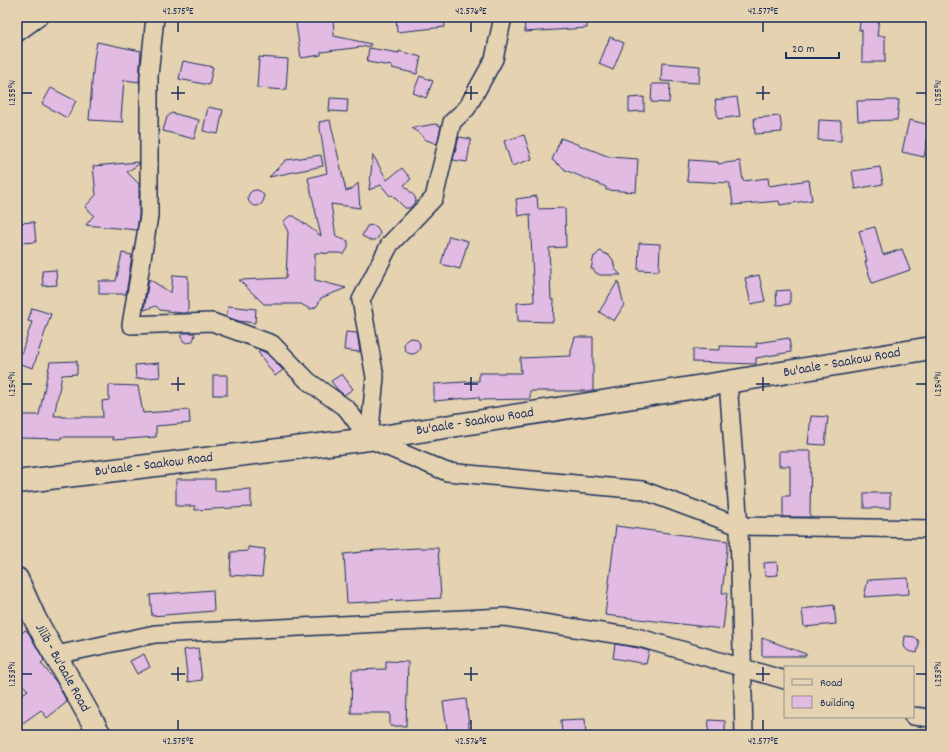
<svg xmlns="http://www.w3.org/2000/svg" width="948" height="752" font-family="Dekko,sans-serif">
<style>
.building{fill:#e2bbe3;stroke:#1b2f5e}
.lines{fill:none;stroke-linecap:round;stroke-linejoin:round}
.minor-casing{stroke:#1b2f5e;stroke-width:20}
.major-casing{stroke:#1b2f5e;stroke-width:25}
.minor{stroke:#e4d2b0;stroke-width:17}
.major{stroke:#e4d2b0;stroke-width:22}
.ticks{fill:none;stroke:#1b2f5e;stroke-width:1.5}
.labels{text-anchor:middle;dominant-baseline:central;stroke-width:3;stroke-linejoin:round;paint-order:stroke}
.street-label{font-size:14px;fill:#1b2f5e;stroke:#e4d2b0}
.neatline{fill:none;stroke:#1b2f5e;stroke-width:1.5}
.ticks-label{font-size:10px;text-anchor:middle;fill:#1b2f5e}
</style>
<rect width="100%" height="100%" fill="#e4d2b0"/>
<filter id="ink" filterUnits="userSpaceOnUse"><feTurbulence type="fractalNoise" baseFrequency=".025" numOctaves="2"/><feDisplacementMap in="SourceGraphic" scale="8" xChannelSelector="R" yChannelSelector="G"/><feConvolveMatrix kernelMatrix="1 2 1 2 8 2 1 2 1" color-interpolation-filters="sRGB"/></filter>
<g filter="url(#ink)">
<g class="building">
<polygon points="295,17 333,17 334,36 371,44 370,46 321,52 321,55 301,58"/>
<polygon points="396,17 444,17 445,27 397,32"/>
<polygon points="524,17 587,17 587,28 525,32"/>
<polygon points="861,17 879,17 877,36 885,36 885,62 862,62 862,30 859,30"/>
<polygon points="610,37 624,43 613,70 599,64"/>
<polygon points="97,42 141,51 139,82 124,80 121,118 124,122 89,120 94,59"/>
<polygon points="369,48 399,53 399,51 421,57 417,74 392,68 392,66 367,62"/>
<polygon points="259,57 288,59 286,90 257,88"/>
<polygon points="183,61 213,67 209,85 179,79"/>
<polygon points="662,63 700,66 699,83 661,81"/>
<polygon points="420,76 433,81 426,98 413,93"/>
<polygon points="652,84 670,84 669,103 651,102"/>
<polygon points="51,88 76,101 67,118 42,104"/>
<polygon points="644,97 644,111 629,112 629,98"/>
<polygon points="737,97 740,116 718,119 715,100"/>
<polygon points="330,98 348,99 347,112 329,111"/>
<polygon points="899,100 897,120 858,121 857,101"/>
<polygon points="208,107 223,110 218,134 203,131"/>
<polygon points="172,113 199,120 194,139 163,131 167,117"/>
<polygon points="780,116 782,132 755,134 754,118"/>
<polygon points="330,120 346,191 352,189 358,183 360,208 331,204 336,237 348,241 348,248 344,254 340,253 327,253 325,254 325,253 315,253 315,280 346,288 321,298 317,306 314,308 310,309 301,304 264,304 239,280 286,278 288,232 284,224 284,221 287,218 290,216 294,216 321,236 308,178 327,173 319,122"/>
<polygon points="819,120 841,121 841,141 818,140"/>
<polygon points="909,120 930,125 924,157 902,152"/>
<polygon points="435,124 441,126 437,144 424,139 424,137 412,128"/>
<polygon points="524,135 532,159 512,166 504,141"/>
<polygon points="459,137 471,139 467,162 453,160"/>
<polygon points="561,138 610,157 638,159 636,192 606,190 606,187 565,170 565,169 552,160"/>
<polygon points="321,155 323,166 269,177 286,160"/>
<polygon points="373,155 387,180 402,168 411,179 404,185 415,197 416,201 410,208 405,208 392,195 390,196 381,185 369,190"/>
<polygon points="689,160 718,162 718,164 740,161 743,181 768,178 769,186 809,180 812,200 780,205 779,201 733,205 731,188 730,188 730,183 687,181"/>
<polygon points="139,162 139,164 127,172 139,184 139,215 137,230 86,225 94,215 85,207 96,195 93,166"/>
<polygon points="880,167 883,184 855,189 852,171"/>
<circle cx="256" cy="198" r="8"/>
<polygon points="537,196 538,209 565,208 566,247 549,248 551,300 554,300 553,322 518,321 517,303 534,302 530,214 518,216 516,199"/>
<polygon points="34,222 36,242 20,243 18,223"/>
<polygon points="373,225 377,227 379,231 380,234 378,238 375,240 370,240 362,236 367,226"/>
<polygon points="875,227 883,255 902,249 910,270 872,283 865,262 867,261 859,231"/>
<polygon points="449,236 468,241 460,269 441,264"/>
<polygon points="639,243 660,244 659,271 638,270"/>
<polygon points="600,251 610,256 613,260 615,269 621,275 600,275 596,273 593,269 591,269 594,256 595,256"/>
<polygon points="122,253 132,255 126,294 99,294 99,281 116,281"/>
<polygon points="56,270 57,285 43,286 42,271"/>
<polygon points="173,275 188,276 188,313 181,313 160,310 156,306 144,310 149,279 171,293"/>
<polygon points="759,275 765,301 751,304 745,278"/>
<polygon points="618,281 624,305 614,321 599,312"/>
<polygon points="790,290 790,304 777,305 776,291"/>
<polygon points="228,306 256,309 255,323 239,321 227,317"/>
<polygon points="32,308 51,314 33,368 18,363 32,322 28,321"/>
<polygon points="346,332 357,333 360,352 344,350"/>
<polygon points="181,333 194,333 195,334 194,338 192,342 187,343 183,341 181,337"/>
<polygon points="575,337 593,337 593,391 530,391 530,399 479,400 479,397 434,401 434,384 479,381 479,373 521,373 520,358 571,356 571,351"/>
<polygon points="789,338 791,352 756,358 756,364 693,362 693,349 720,350 720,346 757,347 756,343"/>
<circle cx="412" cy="346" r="8"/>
<polygon points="260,350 266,353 283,370 275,376 258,352"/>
<polygon points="77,361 77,374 62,375 54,416 62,416 62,417 103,417 102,401 109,400 109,385 138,386 143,413 189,410 190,423 156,426 156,437 113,440 113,437 61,437 61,439 19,438 20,415 39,415 50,362"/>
<polygon points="159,363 160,377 136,379 135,365"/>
<polygon points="342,374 353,389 344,395 337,389 331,381"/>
<rect x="213" y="375" width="14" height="20"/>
<polygon points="811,416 828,417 825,445 808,444"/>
<polygon points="779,451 811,451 810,517 783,517 783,496 790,496 790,466 779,466"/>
<polygon points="176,479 215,479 215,491 251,489 251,507 195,510 195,506 176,506"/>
<rect x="864" y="493" width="26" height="15"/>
<polygon points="616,526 728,541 722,593 727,593 723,629 605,615"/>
<polygon points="248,547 265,549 262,577 230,575 231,552 248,551"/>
<polygon points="418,548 438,548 441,598 347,603 344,554 362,552 362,551"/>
<polygon points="777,562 778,575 765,576 764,563"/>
<polygon points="908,578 909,594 864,597 868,580"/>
<polygon points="213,590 214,611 152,616 150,595"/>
<polygon points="834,605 836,624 804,627 802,609"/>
<polygon points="25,630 28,632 44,660 41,663 57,683 67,702 47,718 41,710 17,727 17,698 28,690 17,680 17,638"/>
<polygon points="905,636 915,637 918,640 919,644 917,653 908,651 905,648 904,645"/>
<polygon points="762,638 806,654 806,656 762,656"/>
<polygon points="615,644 638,648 649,651 646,664 613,658"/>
<polygon points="198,648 202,680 188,682 184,650"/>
<polygon points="144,654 150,667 137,674 130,661"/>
<polygon points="386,661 408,662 406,726 390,726 390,713 351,713 352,670 386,669"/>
<polygon points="466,699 470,735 448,735 443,702"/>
<polygon points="585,719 586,735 562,735 561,720"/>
<polygon points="709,720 725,721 725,735 708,735"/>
</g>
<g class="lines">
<g class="minor-casing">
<g id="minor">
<polyline points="155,17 149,76 149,216 131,325 212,322 272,344 308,381 347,409 369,439 447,472 642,490 739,526 931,529"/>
<polyline points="17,33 39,17"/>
<polyline points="728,382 739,526 744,735"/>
<polyline points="369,439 375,377 361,300 390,244 434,198 452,122 467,108 494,59 503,17"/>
<polyline points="56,655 155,634 504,617 640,638 785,680"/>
<polyline points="913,716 931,718"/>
</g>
</g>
<g class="major-casing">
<g id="major">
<polyline points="17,482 369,439 728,382 931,348"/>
<polyline points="17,579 35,619 100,735"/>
</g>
</g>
<use href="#minor" class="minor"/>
<use href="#major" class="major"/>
</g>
</g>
<path class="ticks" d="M 178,22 L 178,32M 471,22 L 471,32M 763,22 L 763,32M 178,86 L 178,100M 471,86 L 471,100M 763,86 L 763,100M 22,93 L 32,93M 171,93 L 185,93M 464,93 L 478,93M 756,93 L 770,93M 916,93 L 926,93M 178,377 L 178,391M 471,377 L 471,391M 763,377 L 763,391M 22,384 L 32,384M 171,384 L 185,384M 464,384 L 478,384M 756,384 L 770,384M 916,384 L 926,384M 178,667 L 178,681M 471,667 L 471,681M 763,667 L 763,681M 22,674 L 32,674M 171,674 L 185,674M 464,674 L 478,674M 756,674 L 770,674M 916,674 L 926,674M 178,720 L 178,730M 471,720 L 471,730M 763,720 L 763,730"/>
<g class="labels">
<g class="street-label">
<text transform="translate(842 363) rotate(-10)">Bu'aale - Saakow Road</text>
<text transform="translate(475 422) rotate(-9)">Bu'aale - Saakow Road</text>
<text transform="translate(154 465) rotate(-7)">Bu'aale - Saakow Road</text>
<text transform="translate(62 668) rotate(61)">Jilib - Bu'aale Road</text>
</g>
</g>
<rect width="948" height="752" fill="none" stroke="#e4d2b0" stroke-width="44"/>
<rect x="784" y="666" width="130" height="52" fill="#e4d2b0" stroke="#94918f"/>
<rect x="792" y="679" width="20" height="6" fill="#e4d2b0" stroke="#94918f"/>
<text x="820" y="686" font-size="12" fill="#1b2f5e">Road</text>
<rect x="792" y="696" width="20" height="12" fill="#e2bbe3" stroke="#94918f"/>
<text x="820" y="706" font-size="12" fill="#1b2f5e">Building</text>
<path d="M786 52v6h53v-6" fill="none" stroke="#1b2f5e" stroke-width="2"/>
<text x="792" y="52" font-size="12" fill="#1b2f5e" stroke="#e4d2b0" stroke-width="3" paint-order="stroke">20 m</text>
<rect x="22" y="22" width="904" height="708" class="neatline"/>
<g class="ticks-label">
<text x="178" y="14">42.575°E</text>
<text x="471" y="14">42.576°E</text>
<text x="763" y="14">42.577°E</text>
<text transform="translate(11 93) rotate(-90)" y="4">1.255°N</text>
<text transform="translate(937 93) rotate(-90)" y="4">1.255°N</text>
<text transform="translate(11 384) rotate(-90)" y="4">1.254°N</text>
<text transform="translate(937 384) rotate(-90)" y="4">1.254°N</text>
<text transform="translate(11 674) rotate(-90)" y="4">1.253°N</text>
<text transform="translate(937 674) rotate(-90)" y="4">1.253°N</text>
<text x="178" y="744">42.575°E</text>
<text x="471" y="744">42.576°E</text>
<text x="763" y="744">42.577°E</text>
</g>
</svg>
